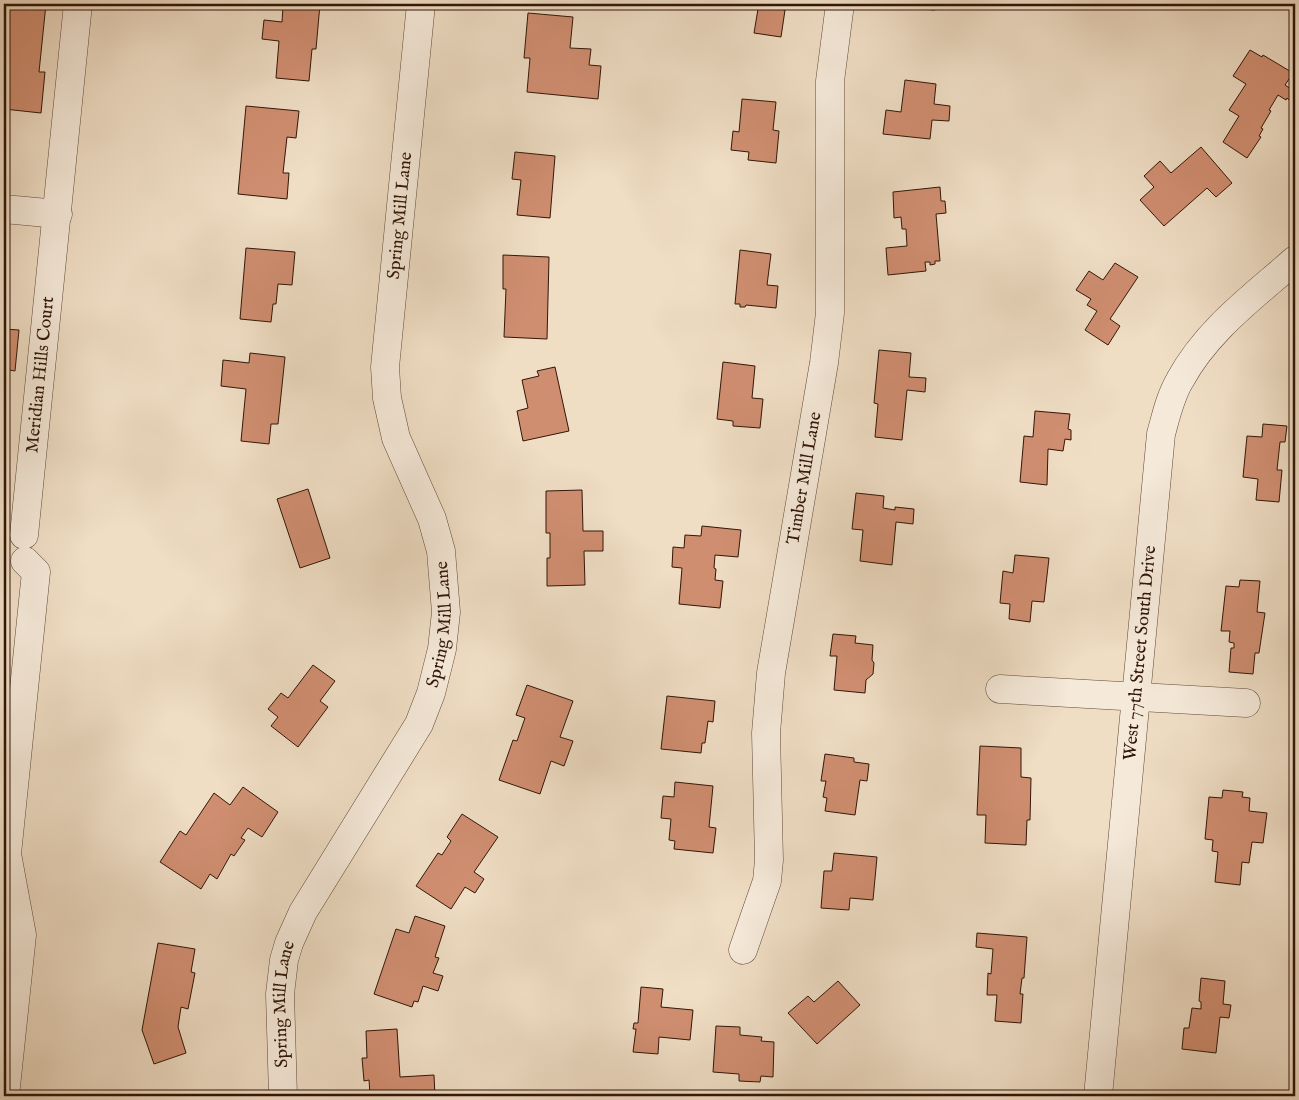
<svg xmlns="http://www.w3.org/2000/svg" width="1299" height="1100" font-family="'IM FELL English',serif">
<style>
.building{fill:#d08e71;stroke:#311607}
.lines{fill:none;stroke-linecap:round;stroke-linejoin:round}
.minor-casing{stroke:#604836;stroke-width:29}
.minor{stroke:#f5e9d9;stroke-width:28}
.labels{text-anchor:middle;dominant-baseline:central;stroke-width:4.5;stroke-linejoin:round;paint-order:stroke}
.street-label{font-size:18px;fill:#311607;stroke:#f5e9d9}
</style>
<rect width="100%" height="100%" fill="#efddc4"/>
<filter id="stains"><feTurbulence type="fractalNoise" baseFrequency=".004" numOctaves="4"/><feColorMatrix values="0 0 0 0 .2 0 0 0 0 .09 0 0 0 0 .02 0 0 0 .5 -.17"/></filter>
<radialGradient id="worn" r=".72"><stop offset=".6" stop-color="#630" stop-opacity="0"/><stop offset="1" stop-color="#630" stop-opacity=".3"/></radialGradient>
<g class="building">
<polygon points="4,4 46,4 39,72 45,72 41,113 4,109 5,27"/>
<polygon points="293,4 320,4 316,49 312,49 309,81 276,78 279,41 262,39 264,20 282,22 283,6 292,7"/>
<polygon points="736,4 776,4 775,8 785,10 781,37 754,33 758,9 736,6"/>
<polygon points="906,4 935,4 935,10 905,8"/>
<polygon points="528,13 573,17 570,48 591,49 589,65 601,66 598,99 527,92 530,58 524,58"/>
<polygon points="1250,50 1262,57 1263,55 1293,73 1285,85 1294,91 1289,100 1287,98 1286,100 1278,95 1269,110 1271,111 1261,128 1263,129 1259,136 1261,137 1247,158 1223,142 1239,116 1229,110 1246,84 1233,76"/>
<polygon points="905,80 936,84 934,104 950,106 949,121 932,120 930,139 883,134 886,110 901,112"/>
<polygon points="742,99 776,102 773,130 779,131 776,163 748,160 749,152 731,150 733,131 739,132"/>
<polygon points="246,106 299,111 296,138 287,137 283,173 289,173 287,199 238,194"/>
<polygon points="1201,147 1232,183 1216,197 1207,188 1164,226 1140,200 1154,187 1144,176 1160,161 1171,173"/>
<polygon points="515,152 555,156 550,218 517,215 521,180 512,179"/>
<polygon points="940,187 941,201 945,201 946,213 936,214 940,261 935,261 935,264 930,265 930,262 925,262 926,271 888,275 886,248 907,246 906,229 902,229 901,217 894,218 893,192"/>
<polygon points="246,248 295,252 292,285 278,284 276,304 273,304 271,322 240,319"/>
<polygon points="740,250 771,254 767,285 778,286 776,308 746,305 745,307 740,307 740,304 735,304"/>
<polygon points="503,255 549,257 547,339 504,337 506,289 503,289"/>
<polygon points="1115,263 1138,277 1110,319 1120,326 1108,345 1085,330 1097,311 1087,305 1091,299 1076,290 1089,271 1103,280"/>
<polygon points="4,329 19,330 15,371 9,370 4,424"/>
<polygon points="879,350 911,353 909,377 926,378 925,392 907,390 902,440 875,437 878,404 874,403"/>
<polygon points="250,353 285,357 278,424 271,424 269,444 241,441 246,389 221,386 223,360 249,363"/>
<polygon points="723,362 755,366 752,398 763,399 760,428 733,426 733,421 717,419"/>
<polygon points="555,367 569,431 523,441 517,411 528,408 522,380 539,376 537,371"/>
<polygon points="1035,411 1070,414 1068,429 1071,430 1071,440 1065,439 1063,451 1048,449 1047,485 1020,482 1024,436 1033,437"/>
<polygon points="1263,424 1287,426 1285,442 1280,442 1277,470 1282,470 1279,502 1256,500 1258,479 1243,477 1247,436 1262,437"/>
<polygon points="308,489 330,558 300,568 277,499"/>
<polygon points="582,490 583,531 603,531 603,551 584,551 585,585 547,586 547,558 550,558 550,533 546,533 546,491"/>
<polygon points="856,493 884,496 883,508 895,510 895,507 914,509 913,524 896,522 892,565 860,561 863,530 852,529"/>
<polygon points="702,526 741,530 738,557 715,555 714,568 716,569 715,580 723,581 720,608 679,604 682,568 672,567 673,547 684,548 685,535 701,536"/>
<polygon points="1015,555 1049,558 1044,602 1032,601 1030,622 1009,619 1010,604 1000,603 1003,571 1013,573"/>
<polygon points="1240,580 1260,581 1257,612 1265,613 1259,653 1255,653 1253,674 1229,672 1231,648 1234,648 1234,643 1229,642 1230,631 1221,631 1226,586 1239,587"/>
<polygon points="833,634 856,636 855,643 873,645 872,660 874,663 873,674 866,680 865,693 834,690 837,656 830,656"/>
<polygon points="313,665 335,681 320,701 328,707 298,747 271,726 278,717 268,709 281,693 288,698"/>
<polygon points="527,685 573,701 560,737 573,741 564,766 551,761 540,794 499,780 513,740 517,741 525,718 516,715"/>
<polygon points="667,696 715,701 713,722 708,721 705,743 702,743 701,753 661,749"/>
<polygon points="980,746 1021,748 1021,777 1031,778 1030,820 1027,820 1026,845 985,843 986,815 977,815"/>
<polygon points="825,754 854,758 854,762 869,764 867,781 860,780 855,815 825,811 827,798 823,797 826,781 821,781"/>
<polygon points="675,782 713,786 709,827 716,828 713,853 674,849 675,841 669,840 671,819 661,818 663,796 674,797"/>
<polygon points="243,787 278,812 262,837 248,828 241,838 245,840 234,856 231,854 217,879 210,874 201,889 160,862 180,831 186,835 214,793 230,805"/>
<polygon points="1223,790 1243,792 1242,797 1250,798 1249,811 1267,813 1263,843 1252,842 1249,863 1242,862 1240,885 1215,882 1218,852 1212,851 1213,840 1205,839 1209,797 1222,798"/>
<polygon points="462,814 498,837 474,872 484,879 475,893 465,887 451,909 416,886 438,853 442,855 451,841 447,837"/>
<polygon points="834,853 877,857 873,900 850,898 849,910 821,908 824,871 832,871"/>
<polygon points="415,916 445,926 435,957 439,958 433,973 443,976 438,991 423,986 418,1002 414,1001 412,1007 374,994 396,929 409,933"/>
<polygon points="977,933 1027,937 1024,978 1022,978 1020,994 1023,994 1021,1023 995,1021 997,995 987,995 988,973 991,974 993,949 976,947"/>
<polygon points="158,943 195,949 191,972 195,973 188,1009 181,1007 178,1027 186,1053 154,1064 142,1030"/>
<polygon points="1201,978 1225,981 1223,1004 1231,1005 1229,1018 1220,1017 1216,1053 1182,1049 1184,1028 1189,1028 1192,1008 1201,1009 1201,1002 1199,1001"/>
<polygon points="838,981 860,1005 817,1044 788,1013 808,996 814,1002"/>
<polygon points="641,987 663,989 661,1007 693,1010 690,1040 659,1037 658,1054 633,1052 636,1029 633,1029 634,1023 638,1023"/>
<polygon points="716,1026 740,1027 740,1035 762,1037 761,1041 774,1042 773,1077 761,1076 760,1082 739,1081 739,1074 713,1072"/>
<polygon points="397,1029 400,1077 434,1075 435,1096 405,1096 405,1092 370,1094 369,1080 364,1081 362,1058 367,1058 366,1031"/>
</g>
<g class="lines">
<g class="minor-casing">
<g id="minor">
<polyline points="4,209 58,214"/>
<path id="s1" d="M 24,535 L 78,4"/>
<polyline points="1000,689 1246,703"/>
<path id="s2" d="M 743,950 L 767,881 L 769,860 L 766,733 L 771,673 L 824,363 L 830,313 L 830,81 L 840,4"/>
<polyline points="5,1096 22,935 7,854 36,572 25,561"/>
<path id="s3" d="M 283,1096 L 280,994 L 284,960 L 289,943 L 303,912 L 419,724 L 431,693 L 442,649 L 446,612 L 441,551 L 432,519 L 396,438 L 387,398 L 385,367 L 421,4"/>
<path id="s4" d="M 1098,1096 L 1161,434 C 1166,416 1170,397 1180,380 C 1207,330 1253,297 1295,260"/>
</g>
</g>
<use href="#minor" class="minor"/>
</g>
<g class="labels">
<g class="street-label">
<text stroke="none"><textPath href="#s3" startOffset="932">Spring Mill Lane</textPath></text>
<text stroke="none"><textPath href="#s1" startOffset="161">Meridian Hills Court</textPath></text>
<text stroke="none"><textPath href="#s2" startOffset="479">Timber Mill Lane</textPath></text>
<text stroke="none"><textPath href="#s3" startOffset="512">Spring Mill Lane</textPath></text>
<text stroke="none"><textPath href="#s4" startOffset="445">West 77th Street South Drive</textPath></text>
<text stroke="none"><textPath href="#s3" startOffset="92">Spring Mill Lane</textPath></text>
</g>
</g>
<rect width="1299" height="1100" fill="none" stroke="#efddc4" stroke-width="20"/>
<rect x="5" y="5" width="1289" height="1090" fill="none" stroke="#311607" stroke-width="2.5"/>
<rect x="10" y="10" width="1279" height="1080" fill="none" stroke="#311607"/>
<rect width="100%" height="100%" filter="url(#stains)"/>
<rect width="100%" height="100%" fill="url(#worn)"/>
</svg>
